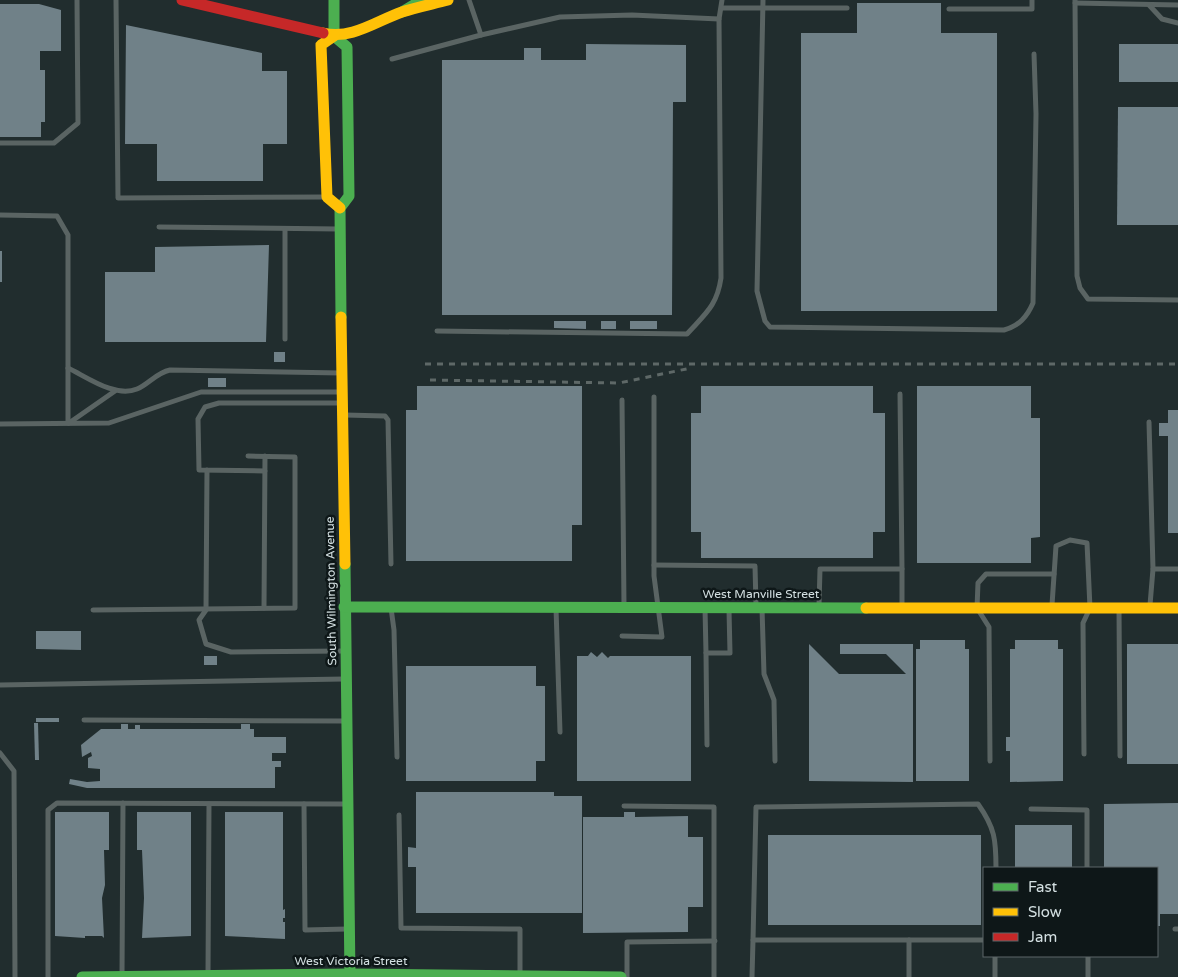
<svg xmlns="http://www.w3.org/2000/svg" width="1178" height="977" font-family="'Varela Round',sans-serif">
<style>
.building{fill:#708188}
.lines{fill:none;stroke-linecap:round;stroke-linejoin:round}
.lane{stroke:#5a6463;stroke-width:5}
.fast{stroke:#4caf50;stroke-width:11}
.slow{stroke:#ffc107;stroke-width:11}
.jam{stroke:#c62828;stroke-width:11}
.rail{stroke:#5e6867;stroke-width:3;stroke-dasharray:6 6;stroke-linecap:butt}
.labels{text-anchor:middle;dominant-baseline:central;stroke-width:5;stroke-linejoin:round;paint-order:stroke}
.street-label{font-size:12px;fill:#d4e0e2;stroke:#0e1718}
</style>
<rect width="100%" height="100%" fill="#212d2e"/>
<g class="building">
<polygon points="857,3 941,3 941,33 997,33 997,311 801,311 801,33 857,33"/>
<polygon points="0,4 39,4 61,10 61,51 40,51 40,70 45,70 45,122 41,122 41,137 0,137"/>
<polygon points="126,25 262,53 262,71 287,71 287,144 263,144 263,181 157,181 157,144 125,144"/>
<polygon points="586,44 686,45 686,102 673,102 672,315 442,315 442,60 524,60 524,48 541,48 541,60 586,60"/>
<rect x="1119" y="44" width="59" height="38"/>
<polygon points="1118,107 1178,107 1178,225 1117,225"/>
<polygon points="269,245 266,342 105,342 105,272 155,272 155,247"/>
<rect x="0" y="251" width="2" height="31"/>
<polygon points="554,321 586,321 586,329 554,328"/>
<rect x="601" y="321" width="15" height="8"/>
<rect x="630" y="321" width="27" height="8"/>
<rect x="274" y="352" width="11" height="10"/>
<rect x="208" y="378" width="18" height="9"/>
<polygon points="417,386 582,386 582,525 572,525 572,561 406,561 406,410 417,410"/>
<polygon points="701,386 873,386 873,413 885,413 885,532 873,532 873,558 701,558 701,532 691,532 691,413 701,413"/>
<polygon points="917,386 1031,386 1031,418 1040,418 1040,537 1031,538 1031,563 917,563"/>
<polygon points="1168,410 1178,410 1178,533 1168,533 1168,436 1159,436 1159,423 1168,423"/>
<polygon points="36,631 81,631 81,650 36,649"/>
<polygon points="920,640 965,640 965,649 969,649 969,781 916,781 916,649 920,649"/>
<polygon points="1015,640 1058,640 1058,649 1063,649 1063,781 1010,782 1010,751 1006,751 1006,737 1010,737 1010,649 1015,649"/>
<polygon points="809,644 839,674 906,674 886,654 840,654 840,644 913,644 913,782 809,781"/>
<rect x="1127" y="644" width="51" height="120"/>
<polygon points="591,652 597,657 602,652 608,658 610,656 691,656 691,781 577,781 577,656 588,656"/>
<rect x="204" y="656" width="13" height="9"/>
<polygon points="406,666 536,666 536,686 545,686 545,761 536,761 536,781 406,781"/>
<rect x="36" y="718" width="23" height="4"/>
<polygon points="34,723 38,723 39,760 35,760"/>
<polygon points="121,724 128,724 128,729 135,729 135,725 140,725 140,729 241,729 241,724 250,724 250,729 254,729 254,737 286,737 286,753 272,753 272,761 281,761 281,767 275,767 275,788 87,788 69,784 70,779 87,782 100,781 100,769 88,768 88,758 92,756 91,752 82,757 81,745 101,729 121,729"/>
<polygon points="416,792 554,792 554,796 582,796 582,913 416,913 416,867 408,867 408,847 416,848"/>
<polygon points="1178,803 1178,914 1160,914 1160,926 1157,926 1157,868 1104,868 1104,804"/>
<polygon points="55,812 109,812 109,850 104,850 105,885 102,898 104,938 102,936 85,936 85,938 55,936"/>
<polygon points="137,812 191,812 191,936 142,938 144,898 142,850 137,850"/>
<polygon points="225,812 283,812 283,910 285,909 285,918 283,918 283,922 285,922 285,939 225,936"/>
<polygon points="624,812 635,812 635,817 688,816 688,837 703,837 703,907 688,907 688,932 583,933 583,817 624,817"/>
<rect x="1015" y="825" width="57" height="43"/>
<rect x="768" y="835" width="213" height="90"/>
</g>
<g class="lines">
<g class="lane">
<polyline points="116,0 118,198 325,197"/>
<polyline points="469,0 481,35 560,17 632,15 719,19 722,0"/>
<path d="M 763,0 L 757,291 L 765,321 L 770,327 L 1004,330 C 1019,326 1027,317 1033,303 L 1036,114 L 1034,54"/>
<polyline points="1075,0 1077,276 1080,288 1088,299 1178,300"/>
<polyline points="1075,3 1178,5"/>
<polyline points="1149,5 1162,19 1178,23"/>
<polyline points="722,8 847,8"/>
<polyline points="949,9 1032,9 1032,0"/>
<polyline points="392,59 481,35"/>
<polyline points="0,143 54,143 78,123 77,0"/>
<polyline points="0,215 57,216 68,235 68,423"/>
<polyline points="159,227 338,229"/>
<polyline points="285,230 285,339"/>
<path d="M 437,331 L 687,334 C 705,314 717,306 721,278 L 719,19"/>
<path d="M 68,368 C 87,377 115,398 137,389 C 149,384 156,373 170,370 L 341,373"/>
<polyline points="900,394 902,569"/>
<polyline points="622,400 624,605"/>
<polyline points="345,415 385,416 388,420 391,564"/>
<polyline points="1149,422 1153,569"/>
<polyline points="69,423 115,391"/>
<polyline points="0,424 109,423 201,392 342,392"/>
<polyline points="207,470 206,610 199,620 206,644 231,652 344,651"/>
<polyline points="265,471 199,470 198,419 205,407 219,403 340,403"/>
<polyline points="654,565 755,566 756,605"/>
<polyline points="819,605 820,569 902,569 902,606"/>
<polyline points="1052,605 1056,546 1070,540 1087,543 1090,608 1083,623 1084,754"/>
<polyline points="1150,605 1153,569 1178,569"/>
<polyline points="264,608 265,456"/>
<polyline points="391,608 394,630 397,757"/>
<polyline points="556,608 560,732"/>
<polyline points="705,608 706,653 730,653 729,610"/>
<polyline points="762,608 764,674 774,700 775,761"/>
<polyline points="1119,608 1120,756"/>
<polyline points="93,610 295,608 295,457 248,456"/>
<polyline points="622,636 662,637 654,576 654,397"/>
<polyline points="706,653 707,745"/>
<polyline points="0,685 344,679"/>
<polyline points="84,720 346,721"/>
<polyline points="0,753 14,771 15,977"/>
<polyline points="990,761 989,627 977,608 978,583 986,574 1054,574"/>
<polyline points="304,804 305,930 347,929"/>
<polyline points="624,806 714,807 714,977"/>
<polyline points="1031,809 1087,810 1087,868"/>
<polyline points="399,815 401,928 520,929 520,975"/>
<polyline points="1175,929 1178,929"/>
<path d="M 753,940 L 756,807 L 978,804 C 995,828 996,840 996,868"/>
<polyline points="1088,956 1088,977"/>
<polyline points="208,973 209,804"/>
<polyline points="122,975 123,803"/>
<polyline points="48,977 48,810 57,803 345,804"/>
<polyline points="627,977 627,942 715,941"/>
<polyline points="752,977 753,940 984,940"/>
<polyline points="909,977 909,940"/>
<polyline points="995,977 995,956"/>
</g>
<g class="fast">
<polyline points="334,0 334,36 347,47 349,196 340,208 341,317"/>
<polyline points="402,12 422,0"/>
<polyline points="345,564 350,977"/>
<polyline points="344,607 866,608"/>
<polyline points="82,977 352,974 621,977"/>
</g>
<g class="slow">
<path d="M 323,33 C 352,40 376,21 402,12 C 417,7 433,4 448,0"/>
<polyline points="334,36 321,45 327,197 340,208"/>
<polyline points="341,317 345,564"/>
<polyline points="866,608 1178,608"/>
</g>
<polyline class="jam" points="182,0 323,33"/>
<g class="rail">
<polyline points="425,364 1178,364"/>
<polyline points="430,380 619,383 691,368"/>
</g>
</g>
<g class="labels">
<g class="street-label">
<text transform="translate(331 591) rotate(-91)">South Wilmington Avenue</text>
<text x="761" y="594">West Manville Street</text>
<text x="351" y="961">West Victoria Street</text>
</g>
</g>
<rect x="983" y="867" width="175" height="90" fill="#0e1718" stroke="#5d6769"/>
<rect x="993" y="883" width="25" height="8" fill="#4caf50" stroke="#5d6769"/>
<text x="1028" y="892" font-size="15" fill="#d4e0e2">Fast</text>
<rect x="993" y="908" width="25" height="8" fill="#ffc107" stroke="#5d6769"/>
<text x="1028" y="917" font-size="15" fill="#d4e0e2">Slow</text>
<rect x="993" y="933" width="25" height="8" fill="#c62828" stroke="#5d6769"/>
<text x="1028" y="942" font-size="15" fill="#d4e0e2">Jam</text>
</svg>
